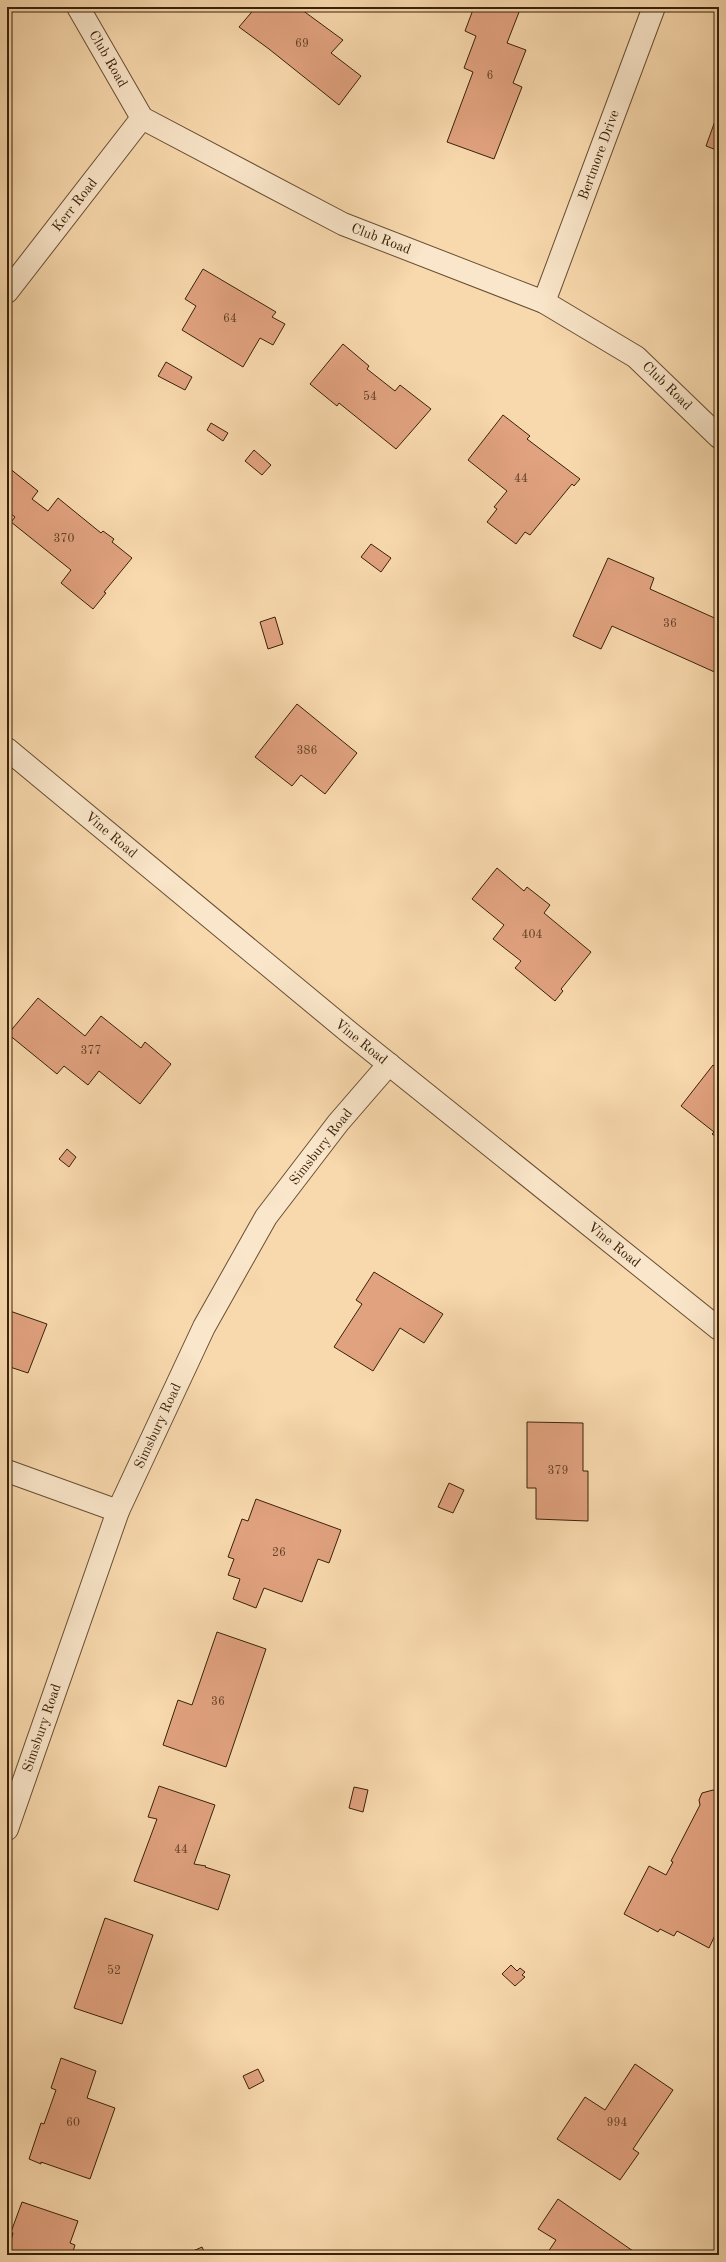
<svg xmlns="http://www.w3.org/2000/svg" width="726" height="2262" font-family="'Old Standard TT',serif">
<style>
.building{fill:#e1a27f;stroke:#39210a}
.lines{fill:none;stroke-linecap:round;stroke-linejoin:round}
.minor-casing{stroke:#694f33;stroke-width:24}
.tertiary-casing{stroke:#694f33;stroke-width:24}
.minor{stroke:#fae6ca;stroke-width:22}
.tertiary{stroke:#fae6ca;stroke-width:22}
.labels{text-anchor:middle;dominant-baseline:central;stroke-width:3.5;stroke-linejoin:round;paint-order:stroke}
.number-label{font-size:12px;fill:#634127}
.street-label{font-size:14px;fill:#39210a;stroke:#fae6ca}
</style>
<rect width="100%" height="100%" fill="#f8d9ad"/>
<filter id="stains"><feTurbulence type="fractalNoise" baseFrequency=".005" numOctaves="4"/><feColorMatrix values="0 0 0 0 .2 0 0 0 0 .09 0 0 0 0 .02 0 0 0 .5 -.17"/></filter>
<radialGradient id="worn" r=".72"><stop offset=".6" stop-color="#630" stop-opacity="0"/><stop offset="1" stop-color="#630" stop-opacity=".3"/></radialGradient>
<g class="building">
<polygon points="256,7 298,7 343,40 331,53 361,76 339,105 269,49 239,27"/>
<polygon points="474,7 521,7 507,43 526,50 513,83 522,87 494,159 447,142 473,72 464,68 476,36 465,31"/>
<polygon points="719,110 719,151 706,146"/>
<polygon points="203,269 276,312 272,317 285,324 273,345 260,338 243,367 182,330 196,306 185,299"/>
<polygon points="343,344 369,366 367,369 395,391 400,385 431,409 396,449 339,403 337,406 310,384"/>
<polygon points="166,362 192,377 185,390 158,376"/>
<polygon points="503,415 530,436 527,439 580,479 574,486 572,484 530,535 525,532 516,544 487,522 497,509 494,507 507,491 468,460"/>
<polygon points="211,423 228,433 223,441 207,430"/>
<polygon points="254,450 271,465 262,475 245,461"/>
<polygon points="9,468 38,491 32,499 48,511 58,498 101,533 103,531 114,539 112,542 132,558 104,592 106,593 93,609 61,583 71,570 11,522 15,517 7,511 7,470"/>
<polygon points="371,544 391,558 381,572 361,557"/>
<polygon points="608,558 654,578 650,589 719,620 719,674 612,626 601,649 573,636"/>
<polygon points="275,617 283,644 268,649 260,622"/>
<polygon points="297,704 357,753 325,794 301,775 292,786 255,757"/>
<polygon points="497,868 524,891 527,887 550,905 544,913 591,952 561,989 563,991 555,1001 515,968 521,961 493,939 504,925 472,899"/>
<polygon points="38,998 85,1036 101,1016 141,1048 145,1042 171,1064 140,1104 99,1071 88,1085 64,1066 57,1074 8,1034"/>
<polygon points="713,1065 719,1070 719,1139 712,1134 714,1132 681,1106"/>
<polygon points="67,1149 76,1157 69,1167 59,1159"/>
<polygon points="374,1272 443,1314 424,1343 400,1328 373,1371 334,1347 362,1304 356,1300"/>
<polygon points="7,1310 47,1324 28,1373 7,1366"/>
<polygon points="527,1422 583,1423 583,1471 588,1471 588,1521 536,1519 536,1488 527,1488"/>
<polygon points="449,1483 464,1490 453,1513 438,1507"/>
<polygon points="256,1499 341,1530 329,1563 318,1559 302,1602 264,1588 256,1608 233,1599 240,1579 228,1575 234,1559 228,1557 242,1519 248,1521"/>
<polygon points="217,1632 266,1649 226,1767 163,1745 178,1700 192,1705"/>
<polygon points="159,1786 215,1805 194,1864 206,1866 205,1867 230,1875 218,1910 134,1881 157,1819 148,1817"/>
<polygon points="354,1787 368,1790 363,1812 349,1808"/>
<polygon points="713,1790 719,1793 719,1921 717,1925 719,1931 717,1931 709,1948 677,1931 674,1936 660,1929 658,1932 624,1914 649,1866 666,1875 673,1862 671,1861 700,1805 699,1800 702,1793"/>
<polygon points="105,1918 153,1935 122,2024 74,2008"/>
<polygon points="511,1965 517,1971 520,1968 525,1972 522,1975 525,1977 515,1986 502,1974"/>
<polygon points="61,2058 96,2071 87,2098 115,2108 90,2179 41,2162 41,2164 29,2159 41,2123 44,2124 56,2090 51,2088"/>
<polygon points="635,2064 673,2090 633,2149 639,2153 620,2180 557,2139 585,2097 605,2110"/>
<polygon points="258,2069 264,2081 249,2089 243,2076"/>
<polygon points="558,2199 633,2251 631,2255 546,2255 556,2240 538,2229"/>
<polygon points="22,2202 78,2221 70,2243 75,2245 72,2255 7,2255 13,2233 11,2232"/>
<polygon points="202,2247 206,2255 193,2255 191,2252"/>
</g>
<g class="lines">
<g class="minor-casing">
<g id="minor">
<polyline points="78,7 142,118 343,224 544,302 636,357 719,437"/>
<polyline points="7,292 142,118"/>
<polyline points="544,302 654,7"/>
<polyline points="7,1471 118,1511"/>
<polyline points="7,1829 118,1511 204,1327 266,1217 338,1123 389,1064"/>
</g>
</g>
<g class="tertiary-casing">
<polyline id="tertiary" points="7,749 350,1033 719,1329"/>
</g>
<use href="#minor" class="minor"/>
<use href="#tertiary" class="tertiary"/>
</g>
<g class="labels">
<g class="number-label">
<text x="302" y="44">69</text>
<text x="490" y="76">6</text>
<text x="230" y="319">64</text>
<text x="370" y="397">54</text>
<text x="521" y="479">44</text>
<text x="64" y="539">370</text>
<text x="670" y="624">36</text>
<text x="307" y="751">386</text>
<text x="532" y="935">404</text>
<text x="91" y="1051">377</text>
<text x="558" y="1471">379</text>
<text x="279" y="1553">26</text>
<text x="218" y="1702">36</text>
<text x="181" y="1850">44</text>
<text x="114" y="1971">52</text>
<text x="73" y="2123">60</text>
<text x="617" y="2123">994</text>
</g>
<g class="street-label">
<text transform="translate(108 59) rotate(60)">Club Road</text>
<text transform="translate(599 155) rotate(-70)">Bertmore Drive</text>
<text transform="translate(75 205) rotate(-52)">Kerr Road</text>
<text transform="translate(381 239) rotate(21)">Club Road</text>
<text transform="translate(667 386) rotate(44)">Club Road</text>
<text transform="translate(111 835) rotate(40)">Vine Road</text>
<text transform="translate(361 1042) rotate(39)">Vine Road</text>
<text transform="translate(321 1147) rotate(-52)">Simsbury Road</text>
<text transform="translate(614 1245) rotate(39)">Vine Road</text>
<text transform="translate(158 1426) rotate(-65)">Simsbury Road</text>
<text transform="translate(42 1728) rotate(-71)">Simsbury Road</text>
</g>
</g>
<rect width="726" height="2262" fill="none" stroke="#f8d9ad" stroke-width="24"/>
<rect x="8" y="8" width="710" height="2246" fill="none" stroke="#39210a" stroke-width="2"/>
<rect x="12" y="12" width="702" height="2238" fill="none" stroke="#39210a"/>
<rect width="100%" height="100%" filter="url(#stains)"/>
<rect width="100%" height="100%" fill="url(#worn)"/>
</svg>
